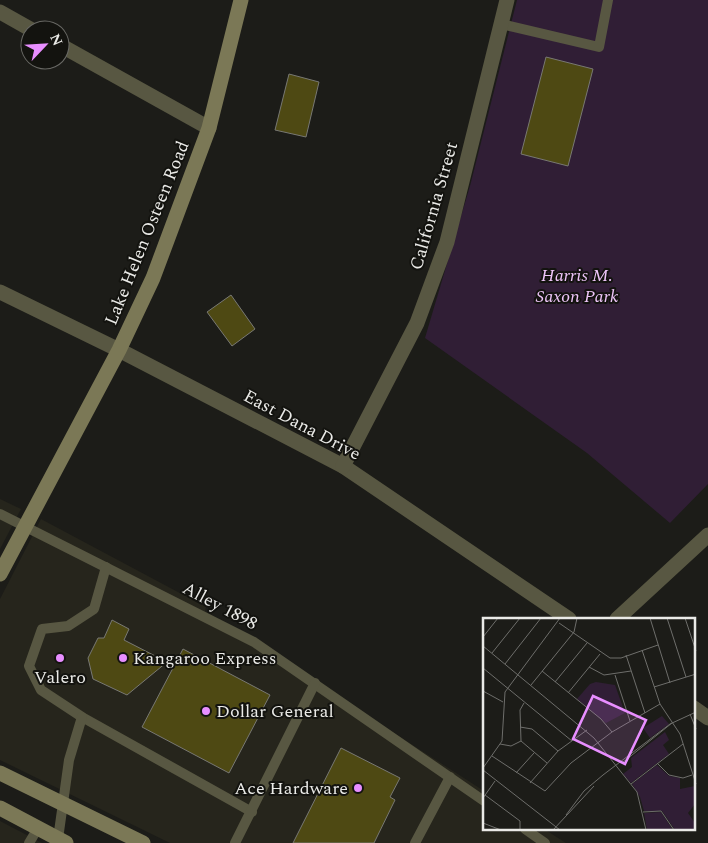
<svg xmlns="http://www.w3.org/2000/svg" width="708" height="843" font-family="Spectral,serif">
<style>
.built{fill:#26251c}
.green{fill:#301e35}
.building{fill:#4e4913;stroke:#787873}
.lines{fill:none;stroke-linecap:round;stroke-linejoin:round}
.lane{stroke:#585742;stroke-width:10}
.street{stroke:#585742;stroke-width:15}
.secondary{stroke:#7b7856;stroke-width:15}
.poi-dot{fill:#e88eff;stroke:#13130f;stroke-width:2}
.labels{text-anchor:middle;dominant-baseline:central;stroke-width:4;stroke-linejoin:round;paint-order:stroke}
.street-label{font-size:18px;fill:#eaeae7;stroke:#13130f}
.park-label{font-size:18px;font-style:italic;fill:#eec5f9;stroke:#13130f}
.poi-label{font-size:18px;fill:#eaeae7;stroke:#13130f;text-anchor:start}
.inset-road{fill:none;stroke:#6e6e6b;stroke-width:1}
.view{fill:#e88eff;fill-opacity:0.15;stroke:#e88eff;stroke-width:2.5}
.inset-edge{fill:none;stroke:#eaeae7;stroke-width:2.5}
</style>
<rect width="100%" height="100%" fill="#1c1c18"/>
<g class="built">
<polygon points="0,499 21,509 0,549"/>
<polygon points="41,519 206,607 205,611 484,791 484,829 544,829 566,843 170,843 0,760 0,599"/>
<polygon points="0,821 42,843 0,843"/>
</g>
<polygon class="green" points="517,0 708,0 708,484 670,523 587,453 425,338 470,186"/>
<g class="building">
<polygon points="546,57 593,69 568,166 521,154"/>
<polygon points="289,74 319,82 306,137 275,130"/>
<polygon points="231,295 255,329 232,346 207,312"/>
<polygon points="112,620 129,629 124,640 167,662 127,695 93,679 88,658 98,638 104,638"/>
<polygon points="183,649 270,695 229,773 142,727"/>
<polygon points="341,748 400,778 390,797 395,800 374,843 293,843"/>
</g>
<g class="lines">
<g class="lane">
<polyline points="501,24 599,47 608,0"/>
<polyline points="0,514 254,642 484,801"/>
<polyline points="106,567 94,609 68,626 42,629 29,666 41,690 82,717 252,812"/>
<polyline points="525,829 545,843"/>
<polyline points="58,839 69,760 82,717"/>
<polyline points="29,843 38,828"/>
<polyline points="235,843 315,683"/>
<polyline points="415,843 450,777"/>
</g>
<g class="street">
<polyline points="0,12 32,30"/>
<polyline points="60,45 209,128"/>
<polyline points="0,292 119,350 343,466 569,619"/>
<polyline points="343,466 417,323 447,242 507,0"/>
<polyline points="617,619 708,535"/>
<polyline points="694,708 708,718"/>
</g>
<g class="secondary">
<polyline points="0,574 119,350 153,278 209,128 241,0"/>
<polyline points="0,773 143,843"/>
<polyline points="0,808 66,843"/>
</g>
</g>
<g class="poi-dot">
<circle cx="60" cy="658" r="5"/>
<circle cx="123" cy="658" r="5"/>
<circle cx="206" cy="711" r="5"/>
<circle cx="358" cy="788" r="5"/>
</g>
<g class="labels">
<g class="street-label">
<text transform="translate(434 206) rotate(-74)">California Street</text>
<text transform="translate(147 233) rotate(-68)">Lake Helen Osteen Road</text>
<text transform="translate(302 425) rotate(28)">East Dana Drive</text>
<text transform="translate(220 606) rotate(28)">Alley 1898</text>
</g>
<g class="park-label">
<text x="577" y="275">Harris M.<tspan x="577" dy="21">Saxon Park</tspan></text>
</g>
<g class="poi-label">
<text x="133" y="658">Kangaroo Express</text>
<text x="60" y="677" text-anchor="middle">Valero</text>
<text x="216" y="711">Dollar General</text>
<text x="348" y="788" text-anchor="end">Ace Hardware</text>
</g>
</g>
<g transform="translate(483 618)">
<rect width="212" height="212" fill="#1c1c18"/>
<path d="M 113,64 L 132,67 L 142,95 L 123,105 L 94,81 L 107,66 ZM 179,98 L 186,106 L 167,120 L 160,110 ZM 182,114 L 186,122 L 180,127 L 186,136 L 148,165 L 140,156 L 149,149 L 148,140 ZM 174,147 L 186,158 L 197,160 L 197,171 L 212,168 L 212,186 L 205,195 L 212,205 L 212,212 L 192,212 L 179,193 L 161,193 L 157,179 L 149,166 ZM 178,194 L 190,212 L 164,212 L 161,195 Z" fill="#301e35"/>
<path class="inset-road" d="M 167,0 L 187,65M 184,0 L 203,59M 202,0 L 213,33M 76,5 L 127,40 L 138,40 L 175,27M 0,19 L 15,0M 0,28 L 111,120 L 154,174 L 163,212M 159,32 L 177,86 L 197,116 L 213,166M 9,35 L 37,0M 143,37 L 162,95M 22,46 L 58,0M 106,49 L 121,57 L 148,53M 0,50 L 89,123M 59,53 L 118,101 L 129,114M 132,57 L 147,103M 72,64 L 104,25M 48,67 L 91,14 L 94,0M 171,69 L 213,56M 0,73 L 20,84M 85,75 L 117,36M 41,85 L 37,92 L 38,123 L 64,145M 207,96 L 213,111M 37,109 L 49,111 L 75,133M 17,126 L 28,128 L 38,123M 9,138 L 62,173 L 88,145 L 129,114 L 177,86M 139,145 L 189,105M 174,145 L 186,157 L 200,160 L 209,157M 0,150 L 19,123 L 22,74 L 77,0M 0,152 L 77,212M 33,155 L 51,135M 47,165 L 75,133 L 104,112M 148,166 L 200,126M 2,177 L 37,203 L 37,212M 0,180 L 12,163M 160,194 L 178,193 L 191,212M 83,197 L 101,173 L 120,157 L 187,106 L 213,94M 0,205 L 18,212M 70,212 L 111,168"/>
<path class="view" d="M 110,78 L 163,102 L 142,146 L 90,121 Z"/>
<rect width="212" height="212" class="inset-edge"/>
</g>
<g transform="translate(45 45) rotate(65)"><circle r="24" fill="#13130f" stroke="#696965"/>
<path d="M0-4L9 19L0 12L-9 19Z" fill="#e88eff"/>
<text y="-8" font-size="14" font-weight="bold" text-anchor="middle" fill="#eaeae7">N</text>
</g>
</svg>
